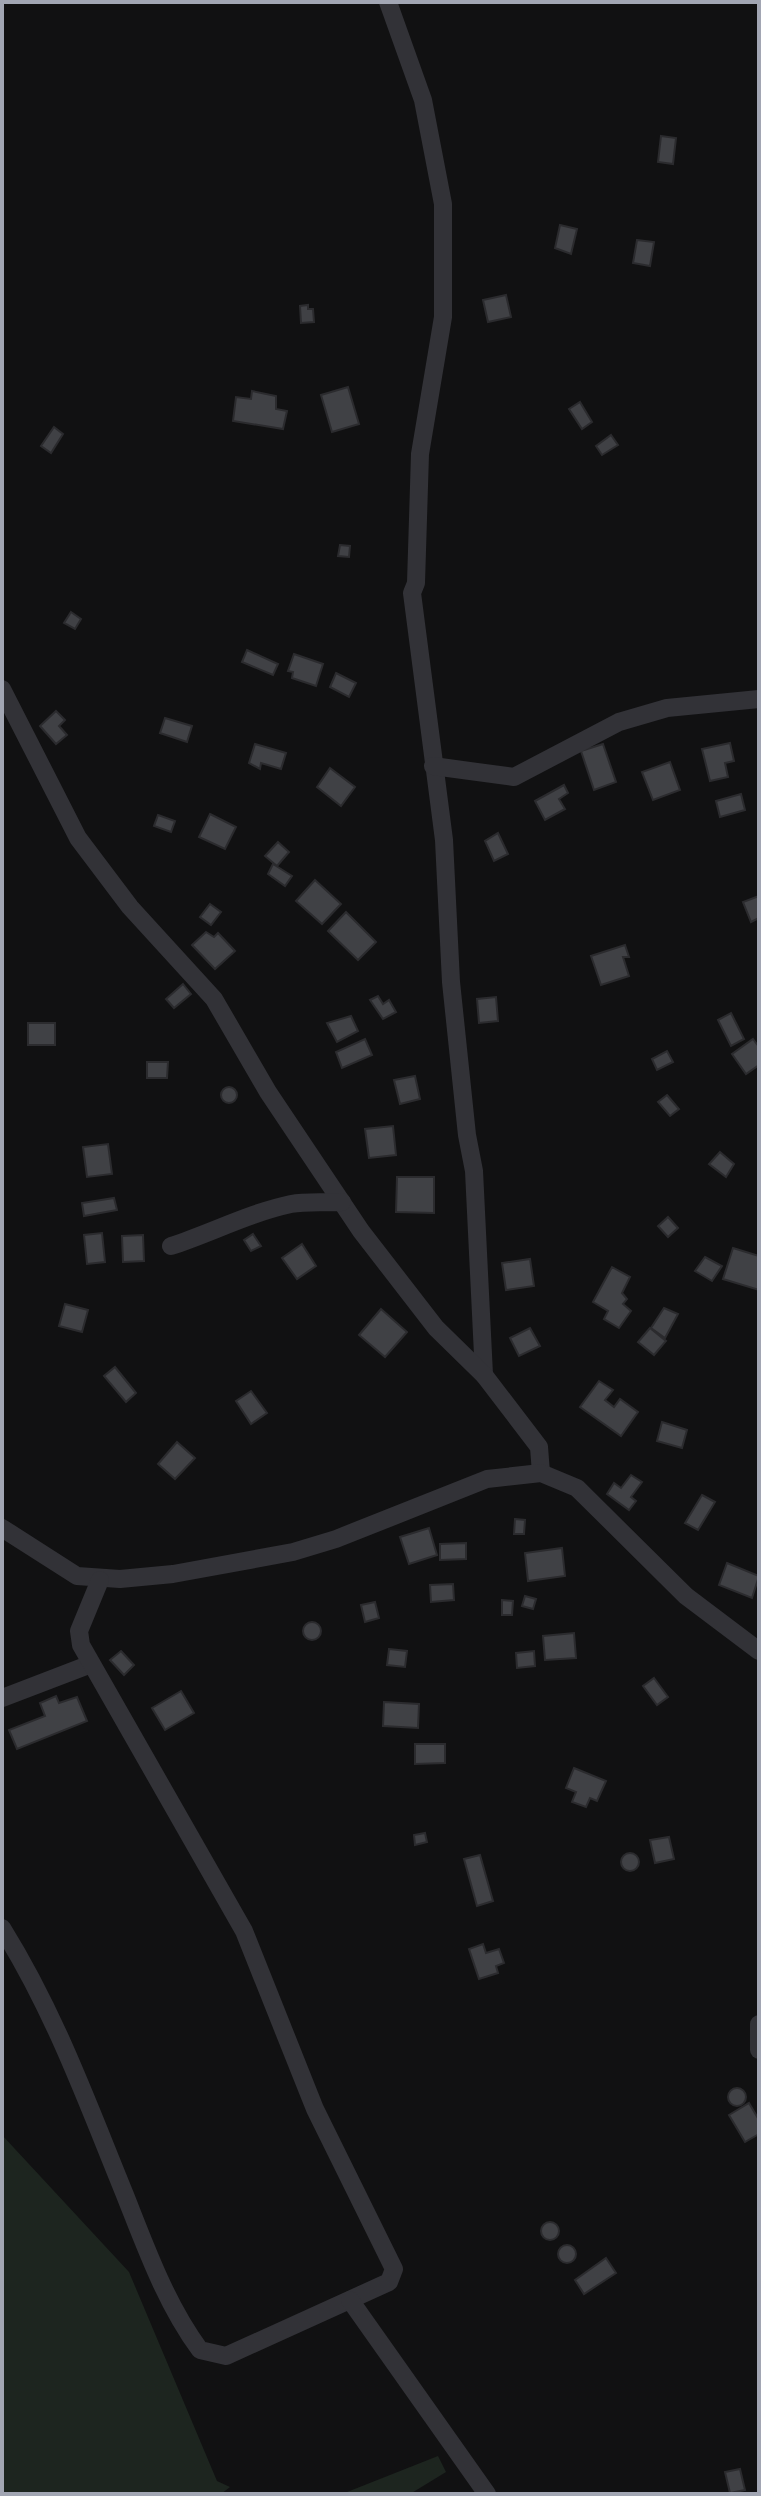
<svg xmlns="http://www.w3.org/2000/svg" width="761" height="2496" font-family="Mulish,sans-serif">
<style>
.green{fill:#1d251f}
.building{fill:#404145;stroke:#2b2b2e;stroke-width:2}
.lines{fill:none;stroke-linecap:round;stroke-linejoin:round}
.minor{stroke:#323237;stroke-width:18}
</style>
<rect width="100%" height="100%" fill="#111112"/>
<g class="green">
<polygon points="2,2135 129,2272 217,2481 230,2487 221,2494 2,2494"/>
<polygon points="438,2456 446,2472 410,2494 342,2494"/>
</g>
<g class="building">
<polygon points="661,136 676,138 673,164 658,162"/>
<polygon points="560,225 577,229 571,254 555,248"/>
<polygon points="637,240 654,242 650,266 633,263"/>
<polygon points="506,295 511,317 488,322 483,300"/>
<polygon points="308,305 308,309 313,309 314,322 301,323 300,306"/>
<polygon points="348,387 359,424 332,432 321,395"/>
<polygon points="252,391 276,396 276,409 287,411 283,429 233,421 236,397 251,399"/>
<polygon points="580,402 592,422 582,429 569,409"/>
<polygon points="54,427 63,434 51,453 41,446"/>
<polygon points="611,435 618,445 602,455 596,446"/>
<polygon points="340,545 350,546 349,557 338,556"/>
<polygon points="71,612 81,619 75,629 64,623"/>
<polygon points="247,650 278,664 273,675 242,662"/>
<polygon points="294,654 323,664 316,686 292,678 293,672 288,671"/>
<polygon points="336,673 356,683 349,697 330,687"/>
<polygon points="56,711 65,720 59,726 67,735 56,744 40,726"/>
<polygon points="165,718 192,726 187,742 160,733"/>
<polygon points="730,743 734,761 725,763 728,777 710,781 702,749"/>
<polygon points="255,744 286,753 281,769 261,763 260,769 249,763"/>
<polygon points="603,744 616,782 594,790 581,751"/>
<polygon points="670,762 680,790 653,800 642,772"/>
<polygon points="330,768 355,787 341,806 317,787"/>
<polygon points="564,785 568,793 559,799 565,809 545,820 535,801"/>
<polygon points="741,794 745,810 720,817 716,801"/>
<polygon points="210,814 236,827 225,849 199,837"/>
<polygon points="158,815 175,821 171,832 154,826"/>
<polygon points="498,833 508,854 494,861 485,841"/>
<polygon points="278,842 289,852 277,866 265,856"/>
<polygon points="273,864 292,876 285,886 268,874"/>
<polygon points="315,880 341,904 322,924 296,901"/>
<polygon points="759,896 759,918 751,922 743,902"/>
<polygon points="210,904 221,912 211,925 200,917"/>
<polygon points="346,912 376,942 358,960 328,931"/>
<polygon points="206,932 214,937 218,933 235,951 215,969 192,945"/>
<polygon points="625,945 629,957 623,957 629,976 601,985 591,956"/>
<polygon points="183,984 191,994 174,1008 166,999"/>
<polygon points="378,996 383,1004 389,1000 396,1012 383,1019 370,1000"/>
<polygon points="496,997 498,1021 479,1023 477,999"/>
<polygon points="731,1013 744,1039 731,1046 718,1020"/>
<polygon points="351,1016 358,1031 337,1042 327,1023"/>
<rect x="28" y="1023" width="27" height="22"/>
<polygon points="365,1039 372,1055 342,1068 336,1052"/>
<polygon points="753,1039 759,1047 759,1065 746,1074 732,1054"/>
<polygon points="667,1051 673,1062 657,1070 652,1059"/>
<polygon points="147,1062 168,1062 167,1078 147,1078"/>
<polygon points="415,1076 420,1099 400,1104 394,1080"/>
<circle cx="229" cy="1095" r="8"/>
<polygon points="667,1095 679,1109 670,1116 658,1102"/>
<polygon points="393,1126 396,1155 369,1158 365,1129"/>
<polygon points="108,1144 112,1174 87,1177 83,1147"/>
<polygon points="720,1152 734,1164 726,1177 709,1164"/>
<polygon points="397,1177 434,1177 434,1213 396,1212"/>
<polygon points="114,1198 117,1210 84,1216 82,1203"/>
<polygon points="668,1217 678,1228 668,1237 658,1226"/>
<polygon points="102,1233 105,1262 87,1264 84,1235"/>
<polygon points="253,1234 261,1246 251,1251 244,1240"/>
<polygon points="143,1235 144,1261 123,1262 122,1236"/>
<polygon points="302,1244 316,1266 297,1279 282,1258"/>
<polygon points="733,1248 759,1256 759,1290 723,1279"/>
<polygon points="705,1257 722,1266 712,1281 695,1271"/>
<polygon points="530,1259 534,1286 506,1290 502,1263"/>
<polygon points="612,1267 630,1277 622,1293 627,1299 623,1304 631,1311 619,1328 604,1319 608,1311 593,1302"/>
<polygon points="65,1304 88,1310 82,1332 59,1326"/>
<polygon points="664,1308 678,1314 665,1338 651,1328"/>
<polygon points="381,1309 407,1332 385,1357 359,1335"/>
<polygon points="530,1328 540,1346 519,1356 510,1338"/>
<polygon points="650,1328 666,1341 654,1355 638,1342"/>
<polygon points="115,1367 136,1393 126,1402 104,1376"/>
<polygon points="599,1381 613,1390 605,1400 614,1407 620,1399 638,1412 621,1436 580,1407"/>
<polygon points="251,1391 267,1413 251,1424 236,1401"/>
<polygon points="662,1422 687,1430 682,1448 657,1441"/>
<polygon points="177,1442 195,1458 175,1479 158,1464"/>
<polygon points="631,1475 642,1482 631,1497 636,1501 629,1510 607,1494 614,1483 621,1488"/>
<polygon points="702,1495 715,1502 698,1530 685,1523"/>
<polygon points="515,1519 525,1520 524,1534 514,1534"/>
<polygon points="429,1528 437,1555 409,1564 400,1537"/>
<polygon points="466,1543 466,1559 440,1560 440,1544"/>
<polygon points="562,1548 565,1576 528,1581 525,1553"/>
<polygon points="727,1563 759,1576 752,1598 719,1585"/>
<polygon points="453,1584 454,1600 431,1602 430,1585"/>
<polygon points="525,1596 536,1599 533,1609 522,1606"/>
<polygon points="502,1600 513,1601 512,1615 502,1615"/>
<polygon points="375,1602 379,1618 365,1622 361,1605"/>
<circle cx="312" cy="1631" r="9"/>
<polygon points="574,1633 576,1658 545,1660 543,1636"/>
<polygon points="389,1649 407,1651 405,1667 387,1665"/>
<polygon points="121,1651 134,1665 124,1675 110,1660"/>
<polygon points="534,1651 535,1666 517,1668 516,1653"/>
<polygon points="654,1678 668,1697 657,1705 643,1686"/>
<polygon points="181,1691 194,1713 165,1730 152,1708"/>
<polygon points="56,1696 59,1703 77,1697 87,1721 17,1749 9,1730 45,1716 40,1703"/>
<polygon points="384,1702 419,1704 418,1728 383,1726"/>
<polygon points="415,1744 445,1744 445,1763 415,1764"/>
<polygon points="574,1768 606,1781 597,1801 590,1798 586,1807 572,1802 576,1792 566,1788"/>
<polygon points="425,1833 427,1842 415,1845 414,1835"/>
<polygon points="669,1837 674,1859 655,1863 650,1840"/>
<circle cx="630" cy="1862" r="9"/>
<polygon points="480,1855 493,1901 477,1906 464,1859"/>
<polygon points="483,1944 486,1953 499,1949 504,1963 496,1966 498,1973 479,1979 469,1949"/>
<circle cx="737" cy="2097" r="9"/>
<polygon points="749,2103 759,2120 759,2134 745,2142 729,2115"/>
<circle cx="550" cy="2231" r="9"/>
<circle cx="567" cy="2254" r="9"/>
<polygon points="606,2258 616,2273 584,2294 575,2280"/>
<polygon points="740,2469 745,2490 730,2493 725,2472"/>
</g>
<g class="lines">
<g class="minor">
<polyline points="388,2 423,100 443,204 443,317 420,454 416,583 412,593 444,840 451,982 467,1135 474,1171 484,1375"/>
<polyline points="2,689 78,838 130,907 214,999 268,1092 361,1231 436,1328 484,1375 539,1447 541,1473"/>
<polyline points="433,766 514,777 619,722 667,708 759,699"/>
<path d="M 171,1246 C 211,1233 249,1213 291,1204 C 307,1201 325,1203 342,1202"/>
<polyline points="2,1528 77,1576 120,1579 173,1574 293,1552 336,1539 487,1479 541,1473 577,1488 686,1596 759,1651"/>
<polyline points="2,1698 91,1664"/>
<path d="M 2,1928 C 55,2013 87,2102 125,2195 C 146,2248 166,2304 200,2350 L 226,2356 L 389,2282 L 394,2269 L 315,2109 L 244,1931 L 81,1645 L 79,1631 L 100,1580"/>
<polyline points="759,2024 759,2050"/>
<polyline points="350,2300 487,2494"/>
</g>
</g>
<rect width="761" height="2496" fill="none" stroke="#a2a6b3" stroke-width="8"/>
</svg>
